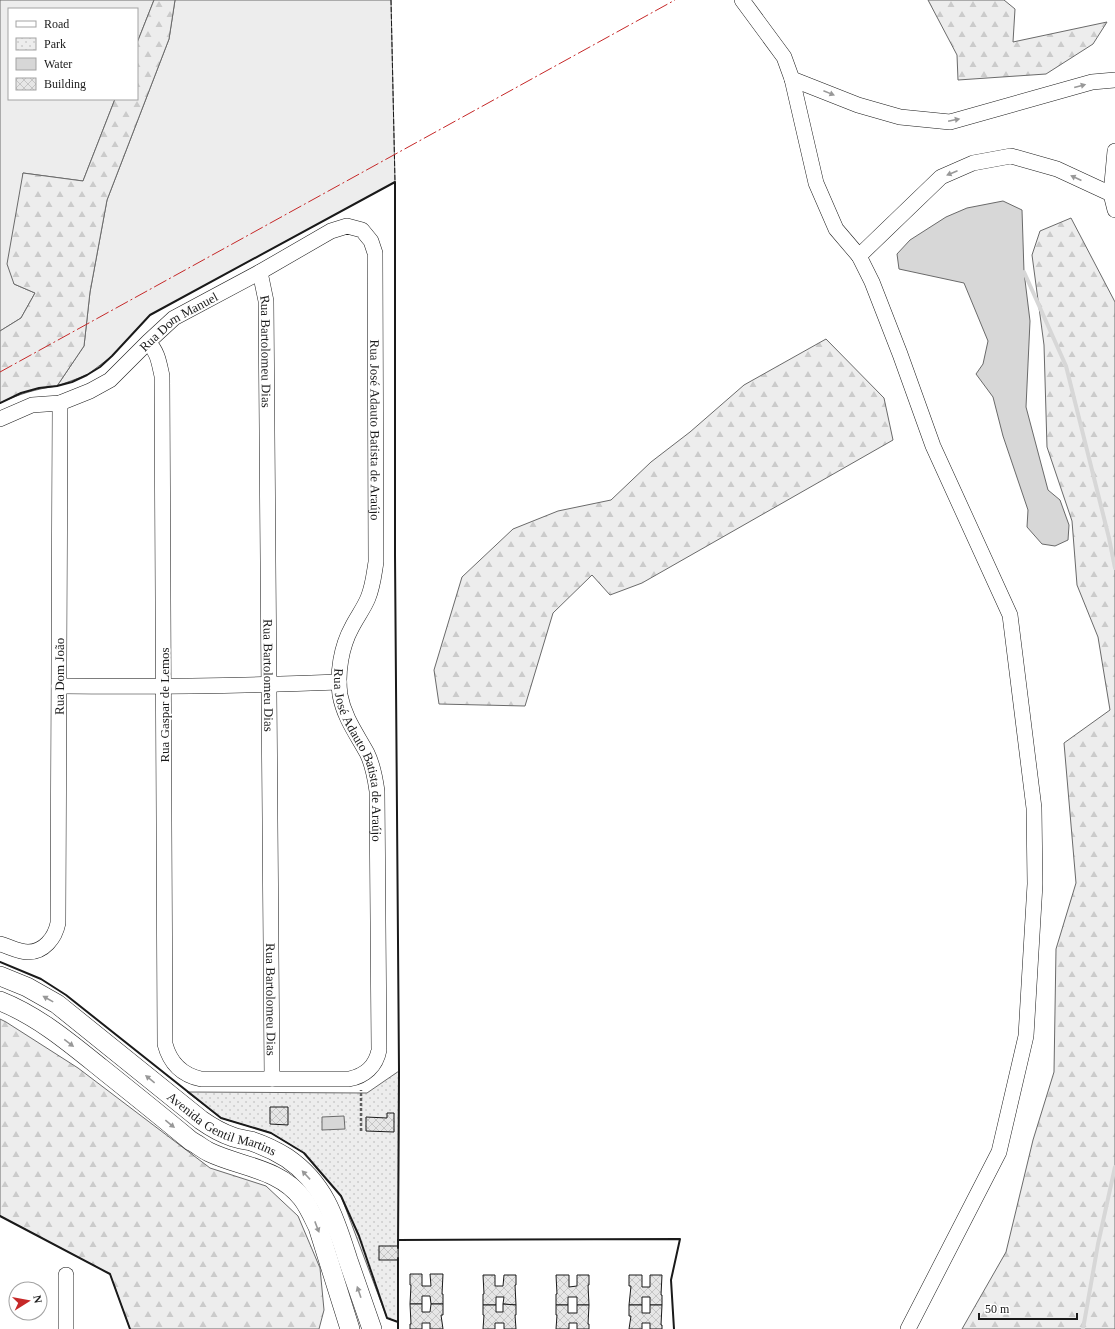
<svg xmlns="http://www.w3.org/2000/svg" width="1115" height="1329" font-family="'Times New Roman',serif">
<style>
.built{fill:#ededed;stroke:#6a6a6a}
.forest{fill:url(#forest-firs);stroke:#6a6a6a}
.park{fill:url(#park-dots);stroke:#6a6a6a}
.water{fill:#d7d7d7;stroke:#6a6a6a}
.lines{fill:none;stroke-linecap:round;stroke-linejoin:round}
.stream{stroke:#d7d7d7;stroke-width:4}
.building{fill:url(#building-cross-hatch);stroke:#1a1a1a}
.minor-casing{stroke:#1a1a1a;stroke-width:16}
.major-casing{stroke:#1a1a1a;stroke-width:20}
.path{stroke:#5f5f5f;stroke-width:2.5;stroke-dasharray:3 2;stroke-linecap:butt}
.minor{stroke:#fff;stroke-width:15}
.major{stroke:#fff;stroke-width:19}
.fence{stroke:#1a1a1a;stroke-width:1;stroke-dasharray:5 2;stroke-linecap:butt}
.wall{stroke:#1a1a1a;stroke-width:2}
.power{stroke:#c62828;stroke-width:1;stroke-dasharray:14 3 2 3;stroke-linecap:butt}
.oneway{fill:#989898}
.labels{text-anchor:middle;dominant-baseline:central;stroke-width:3;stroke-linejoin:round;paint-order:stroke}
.street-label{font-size:13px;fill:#1a1a1a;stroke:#fff}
</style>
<defs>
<pattern id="forest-firs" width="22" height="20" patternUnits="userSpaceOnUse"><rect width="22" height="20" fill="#ededed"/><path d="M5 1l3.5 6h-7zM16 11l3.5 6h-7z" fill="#cbcbcb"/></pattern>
<pattern id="park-dots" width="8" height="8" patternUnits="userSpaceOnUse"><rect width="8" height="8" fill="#ededed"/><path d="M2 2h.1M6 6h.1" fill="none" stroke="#cbcbcb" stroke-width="1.8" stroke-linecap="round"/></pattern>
<pattern id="building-cross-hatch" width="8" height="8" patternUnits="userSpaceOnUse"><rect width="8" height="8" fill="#e6e6e6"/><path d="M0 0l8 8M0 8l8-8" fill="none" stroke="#c5c5c5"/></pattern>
</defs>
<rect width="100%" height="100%" fill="#fff"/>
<g class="built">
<polygon points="0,0 154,0 137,43 137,9 9,9 9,99 115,99 83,181 23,173 14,284 35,293 21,318 0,331"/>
<polygon points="175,0 391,0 395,182 150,315 112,356 87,375 57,386 84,346 90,292 107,200 169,39"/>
</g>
<g class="forest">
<path d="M 154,0 L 175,0 L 169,39 L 107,200 L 90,292 L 84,346 L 57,386 C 36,389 19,394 0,403 L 0,331 L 21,318 L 35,293 L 14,284 L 7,264 L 23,173 L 83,181 L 115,99 L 137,99 L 137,43 Z"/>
<polygon points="928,0 1004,0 1015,9 1013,42 1107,22 1093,44 1046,74 958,80 957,55"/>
<polygon points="1071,218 1115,302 1115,1329 962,1329 1006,1252 1033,1140 1054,1072 1056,949 1076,883 1064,743 1110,710 1098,637 1077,585 1072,521 1047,447 1044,345 1032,255 1040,231"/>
<polygon points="826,339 884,398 893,440 642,583 610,595 592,575 553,613 525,706 439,704 434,670 462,577 513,529 558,511 611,500 651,462 690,432 744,385"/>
<polygon points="0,1019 6,1022 78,1068 210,1168 266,1186 298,1216 320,1268 324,1310 319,1329 130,1329 110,1274 0,1216"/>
</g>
<polygon class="park" points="399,1071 398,1322 387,1318 341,1196 304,1153 271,1133 221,1118 187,1092 367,1093"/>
<g class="water">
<polygon points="1003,201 1022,210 1024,272 1030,321 1026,407 1048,490 1060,500 1069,525 1068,540 1055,546 1042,544 1027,527 1028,510 1003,436 993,397 976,374 983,364 988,341 964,283 899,269 897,254 910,240 946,217 967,208"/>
<polygon points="344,1116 345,1129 322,1130 322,1117"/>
</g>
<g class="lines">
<g class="stream">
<polyline points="1024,272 1066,366 1109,538 1115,568"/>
<polyline points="1083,1329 1098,1244 1115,1167"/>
</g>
</g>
<g class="building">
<polygon points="270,1107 288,1107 288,1125 270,1124"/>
<polygon points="387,1113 394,1113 394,1132 366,1131 366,1117 387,1118"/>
<rect x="379" y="1246" width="19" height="14"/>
<polygon points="410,1274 422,1274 422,1286 431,1286 430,1274 443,1274 442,1294 443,1294 443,1304 431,1304 430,1296 422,1296 422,1304 410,1304 411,1285 410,1285"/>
<polygon points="483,1275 495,1275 495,1286 503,1286 504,1275 516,1275 516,1285 515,1285 516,1305 503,1304 504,1297 496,1297 496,1305 483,1305 483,1294 484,1294"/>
<polygon points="556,1275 569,1275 569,1287 577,1286 577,1275 589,1275 589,1285 588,1285 589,1305 577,1305 577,1297 568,1297 568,1305 556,1305 556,1294 557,1294"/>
<polygon points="629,1275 642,1275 642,1287 650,1287 650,1275 662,1275 661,1295 662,1295 662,1305 650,1305 650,1297 642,1297 642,1305 629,1305 631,1286 629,1286"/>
<polygon points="410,1304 422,1304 422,1312 430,1312 431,1304 443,1304 443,1315 441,1315 443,1329 430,1329 430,1323 422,1323 422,1329 410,1329 410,1324 411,1324"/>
<polygon points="503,1304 516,1305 516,1315 515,1315 516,1329 504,1329 504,1323 495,1323 495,1329 483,1329 484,1315 483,1315 483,1305 496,1305 496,1312 503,1312"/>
<polygon points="556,1305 568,1305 568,1313 577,1313 577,1305 589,1305 588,1324 589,1324 589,1329 577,1329 577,1323 569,1323 569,1329 556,1329 557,1315 556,1315"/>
<polygon points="629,1305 642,1305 642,1313 650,1313 650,1305 662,1305 661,1325 662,1325 662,1329 650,1329 650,1323 642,1323 642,1329 629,1329 631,1316 629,1316"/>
</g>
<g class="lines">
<g class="minor-casing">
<g id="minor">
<polyline points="742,0 784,57 792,79 816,183 836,229 859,256 872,282 900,354 933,446 1010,615 1034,808 1035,884 1026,1036 999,1152 908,1329"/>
<polyline points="792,79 858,105 900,117 950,122 1092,82 1115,80"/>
<polyline points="1115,151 1111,194 1115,210"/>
<polyline points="859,256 941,177 973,163 1011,156 1057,169 1111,194"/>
<path id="s1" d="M 260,272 L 266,301 L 272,1079"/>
<path id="s2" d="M 0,419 L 32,405 L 60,403 L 90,391 L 110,380 L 148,342 L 174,318 L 260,272 L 331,231 L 347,226 L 362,230 L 371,241 L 375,253 L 376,562 C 374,574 373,586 368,598 C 364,608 357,617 352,627 C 341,647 337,673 340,695 C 344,717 356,733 367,753 C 373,765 375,777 377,791 L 379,1050 C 376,1066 365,1076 349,1079 L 201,1079 C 182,1075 170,1063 165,1044 L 162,376 C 159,363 158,352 148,342"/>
<path d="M 59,686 C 153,687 246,686 339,682"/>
<path id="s3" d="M 0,944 C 8,946 19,952 28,952 C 44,952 55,938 58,923 L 60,403"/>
<polyline points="66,1275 66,1329"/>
</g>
</g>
<g class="major-casing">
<g id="major">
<path id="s4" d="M 0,976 L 27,987 L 57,1004 L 201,1120 C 211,1127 221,1133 233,1137 C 239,1139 245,1140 251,1141 C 263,1145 276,1151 287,1158 C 325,1184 335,1219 348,1260 C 356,1283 364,1306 372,1329"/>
<path d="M 0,1001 C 38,1016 70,1043 101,1068 C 131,1092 161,1116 191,1141 C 197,1144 203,1149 209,1152 C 240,1167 279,1168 302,1198 C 309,1207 313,1217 318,1227 L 350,1329"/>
</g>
</g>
<polyline class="path" points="361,1131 361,1090"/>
<use href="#minor" class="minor"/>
<use href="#major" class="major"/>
<polyline class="fence" points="391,0 395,182"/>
<g class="wall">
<polyline points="0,403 21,393 39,388 57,386 72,382 87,375 100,367 112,356 150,315 395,182 395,555 399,1071 398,1248"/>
<polyline points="0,962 41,979 66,995 221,1118 271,1133 304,1153 341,1196 359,1236 387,1318 398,1322 398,1258"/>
<polyline points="0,1216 110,1274 130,1329"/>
<polyline points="398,1242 398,1240 680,1239 671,1280 674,1329"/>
<polyline points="398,1320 398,1329"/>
</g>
<polyline class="power" points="0,372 675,0"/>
</g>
<defs><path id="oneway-solid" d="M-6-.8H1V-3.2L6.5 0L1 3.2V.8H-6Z"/></defs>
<g class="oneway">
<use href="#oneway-solid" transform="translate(1080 86) rotate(-15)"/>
<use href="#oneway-solid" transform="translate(829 93) rotate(22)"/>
<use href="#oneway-solid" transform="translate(954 120) rotate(-12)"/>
<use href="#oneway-solid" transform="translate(952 173) rotate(157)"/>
<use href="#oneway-solid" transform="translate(1076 178) rotate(-155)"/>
<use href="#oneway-solid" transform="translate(48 999) rotate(-151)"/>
<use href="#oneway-solid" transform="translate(69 1043) rotate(37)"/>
<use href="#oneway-solid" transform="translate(150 1079) rotate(-141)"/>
<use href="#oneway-solid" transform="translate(170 1124) rotate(39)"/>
<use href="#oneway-solid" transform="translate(306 1175) rotate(-133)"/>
<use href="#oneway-solid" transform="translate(317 1227) rotate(69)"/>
<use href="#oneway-solid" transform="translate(359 1292) rotate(-109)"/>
</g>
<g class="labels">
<g class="street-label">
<text stroke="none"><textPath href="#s2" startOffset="209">Rua Dom Manuel</textPath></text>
<text stroke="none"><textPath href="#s1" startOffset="80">Rua Bartolomeu Dias</textPath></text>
<text stroke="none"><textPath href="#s2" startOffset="623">Rua José Adauto Batista de Araújo</textPath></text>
<text stroke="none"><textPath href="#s1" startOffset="404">Rua Bartolomeu Dias</textPath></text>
<text stroke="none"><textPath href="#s3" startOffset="321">Rua Dom João</textPath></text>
<text transform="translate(164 705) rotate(-90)">Rua Gaspar de Lemos</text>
<text stroke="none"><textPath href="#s2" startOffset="959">Rua José Adauto Batista de Araújo</textPath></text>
<text stroke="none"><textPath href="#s1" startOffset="728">Rua Bartolomeu Dias</textPath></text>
<text stroke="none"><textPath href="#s4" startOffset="269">Avenida Gentil Martins</textPath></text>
</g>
</g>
<rect x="8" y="8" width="130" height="92" fill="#ffffff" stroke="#a3a3a3"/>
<rect x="16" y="21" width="20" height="6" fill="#ffffff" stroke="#a3a3a3"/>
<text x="44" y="28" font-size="12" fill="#1a1a1a">Road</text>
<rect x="16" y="38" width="20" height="12" fill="url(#park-dots)" stroke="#a3a3a3"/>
<text x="44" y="48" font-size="12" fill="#1a1a1a">Park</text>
<rect x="16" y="58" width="20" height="12" fill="#d7d7d7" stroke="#a3a3a3"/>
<text x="44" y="68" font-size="12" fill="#1a1a1a">Water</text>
<rect x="16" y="78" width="20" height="12" fill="url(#building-cross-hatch)" stroke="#a3a3a3"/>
<text x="44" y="88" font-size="12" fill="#1a1a1a">Building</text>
<g transform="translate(28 1301) rotate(79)"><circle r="19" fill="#ffffff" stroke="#a3a3a3"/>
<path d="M0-3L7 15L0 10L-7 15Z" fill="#c62828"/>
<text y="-6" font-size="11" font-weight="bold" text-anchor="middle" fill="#1a1a1a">N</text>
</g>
<path d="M979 1313v6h98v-6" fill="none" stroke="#1a1a1a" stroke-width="2"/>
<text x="985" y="1313" font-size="12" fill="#1a1a1a" stroke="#ffffff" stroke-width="3" paint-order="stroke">50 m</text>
</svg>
